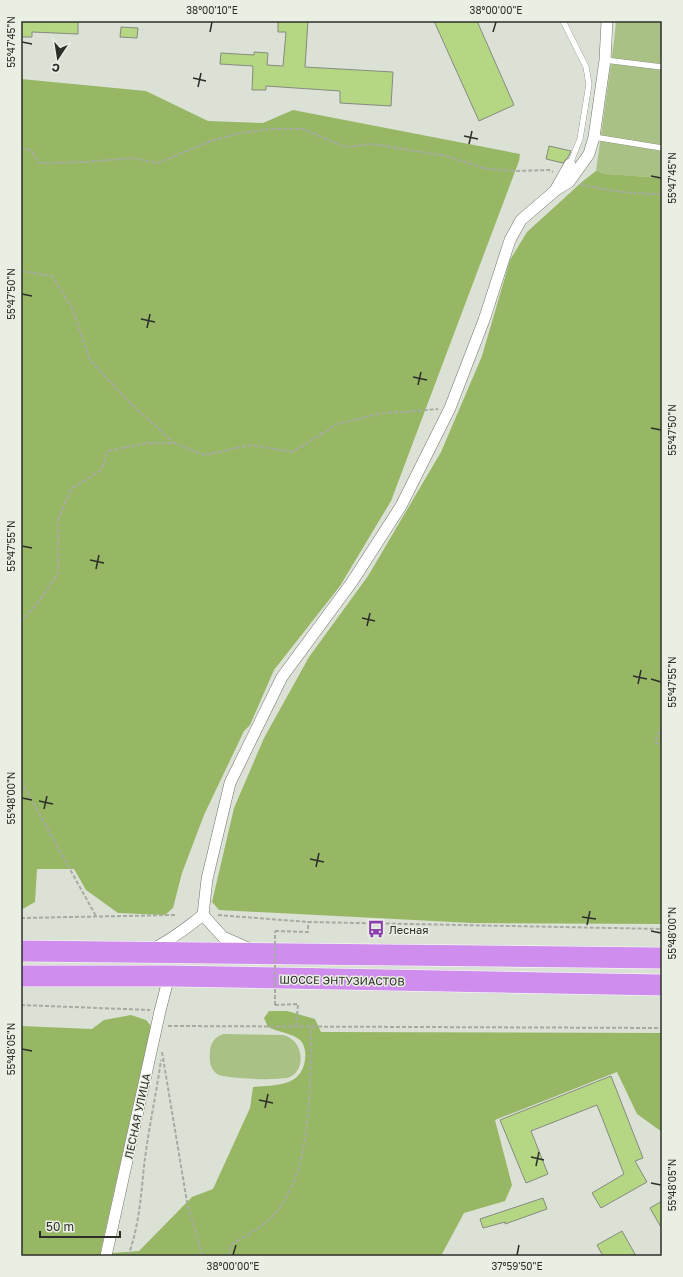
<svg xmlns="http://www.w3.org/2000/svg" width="683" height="1277" font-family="'Golos Text',sans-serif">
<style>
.green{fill:#a9c185}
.forest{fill:#97b765}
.building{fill:#b5d683;stroke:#868a80}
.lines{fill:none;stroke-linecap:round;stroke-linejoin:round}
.lane-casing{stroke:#6f746a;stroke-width:6}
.street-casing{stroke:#6f746a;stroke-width:12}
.highway-casing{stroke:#fff;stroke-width:22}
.path{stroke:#a7aba2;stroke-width:2;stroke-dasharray:4 2;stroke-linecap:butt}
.lane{stroke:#fff;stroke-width:5.5}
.street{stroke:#fff;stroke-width:11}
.highway{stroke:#cf8eee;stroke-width:21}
.path-bridge{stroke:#a7aba2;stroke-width:2;stroke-dasharray:4 2;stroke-linecap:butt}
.ticks{fill:none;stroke:#2c2e2a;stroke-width:1.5}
.labels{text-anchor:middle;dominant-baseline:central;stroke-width:3;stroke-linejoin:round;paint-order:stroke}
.poi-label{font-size:11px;fill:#2c2e2a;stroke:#eaefe3;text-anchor:start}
.street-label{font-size:11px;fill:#2c2e2a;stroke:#eaefe3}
.neatline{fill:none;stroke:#2c2e2a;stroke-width:1.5}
.ticks-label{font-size:10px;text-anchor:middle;fill:#2c2e2a}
</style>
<rect width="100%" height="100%" fill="#dce1d6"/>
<g class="green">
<polygon points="616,21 662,21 662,178 606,174 596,171 614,41"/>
<path d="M 223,1034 L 283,1035 C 303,1039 307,1069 290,1077 C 282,1081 224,1079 217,1074 C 210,1069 209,1060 210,1052 C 210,1043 215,1037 223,1034 Z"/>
</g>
<g class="forest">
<polygon points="21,79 146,91 208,121 263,123 293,110 520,154 519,161 391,501 340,586 274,670 250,725 244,731 204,815 182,873 173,908 165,915 118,913 86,890 74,869 37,869 35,902 21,910"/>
<polygon points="596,171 606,174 662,178 662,924 472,923 219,910 212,902 234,808 264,738 309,657 368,576 441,452 482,356 510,260 527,232 583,181"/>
<path d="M 269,1011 L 287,1011 L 315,1019 L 321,1032 L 662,1033 L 662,1132 L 637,1114 L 617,1072 L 495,1120 L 512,1185 L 505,1201 L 464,1213 L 442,1254 L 443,1256 L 21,1256 L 21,1026 L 92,1029 L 104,1020 L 131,1015 L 146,1020 L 151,1026 L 101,1250 L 113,1253 L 139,1251 L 192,1197 L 213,1189 L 250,1108 L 253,1087 C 275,1085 301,1087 305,1060 C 306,1053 305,1045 300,1040 C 292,1033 278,1032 268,1027 L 264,1018 Z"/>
</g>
<g class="building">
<polygon points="21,21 78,21 78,34 32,32 32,37 21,37"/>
<polygon points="278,21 308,21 305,67 393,72 391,106 340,103 340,91 266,86 266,90 252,90 253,66 220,64 221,53 254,55 254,52 268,53 267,65 283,66 286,32 278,32"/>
<polygon points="434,21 477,21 514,105 479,121"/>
<polygon points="121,27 138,28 137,38 120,37"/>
<polygon points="549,146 571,151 568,157 563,163 546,159"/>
<polygon points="611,1076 643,1158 635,1161 647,1182 601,1208 592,1193 624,1174 597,1105 531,1131 548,1174 526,1183 500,1120"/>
<polygon points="543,1198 547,1209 505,1224 505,1222 483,1228 480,1219"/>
<polygon points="662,1201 662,1229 650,1208"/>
<polygon points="622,1231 636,1256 603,1256 597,1245"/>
</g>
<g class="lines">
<g class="lane-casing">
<g id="lane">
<polyline points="563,21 586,67 589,84 580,139 570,164"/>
<polyline points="605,60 662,67"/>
<polyline points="594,137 662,148"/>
</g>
</g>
<g class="street-casing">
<g id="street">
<polyline points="556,189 570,164"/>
<polyline points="203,915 223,937 248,948"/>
<path d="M 154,948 C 172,940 187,927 203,915 L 207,879 L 230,783 L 282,677 L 352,582 L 401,506 L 450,408 L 484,320 L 510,240 L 521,220 L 556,190 L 569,182 L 589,154 L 594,137 L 605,60 L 607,21"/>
<polyline points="106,1256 160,1011 169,976"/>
</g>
</g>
<g class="highway-casing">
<g id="highway">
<polyline points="21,951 662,958"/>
<polyline points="21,976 169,976 662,985"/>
</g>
</g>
<g class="path">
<polyline points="21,148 31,150 39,163 84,162 133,158 158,163 211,141 236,134 270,129 303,129 345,147 373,144 446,156 487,169 515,171 549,170 553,172"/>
<path d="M 580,184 C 607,191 634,194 662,194"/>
<polyline points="21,271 52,276 72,308 90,360 128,401 173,442"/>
<polyline points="21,622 37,604 58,574 58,520 71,489 101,470 108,451 147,443 174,443 205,455 250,445 293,452 337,424 382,413 403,412 438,409"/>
<polyline points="662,726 655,742 662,746"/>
<polyline points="21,781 96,916"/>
<polyline points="218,915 308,922 662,929"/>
<polyline points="21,918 175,915"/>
<polyline points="275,931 308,932 308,922"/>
<polyline points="21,1005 150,1010"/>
<polyline points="275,1005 298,1004 296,1027"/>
<polyline points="168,1026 662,1028"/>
<polyline points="162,1052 188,1208 195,1228 202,1256"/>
<path d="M 128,1256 C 139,1227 141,1196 144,1166 C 148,1131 156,1096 161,1060"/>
<path d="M 230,1256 L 229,1252 L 231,1245 C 244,1237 264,1226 274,1215 C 313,1172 310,1082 311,1027"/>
</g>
<use href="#lane" class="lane"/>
<use href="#street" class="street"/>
<use href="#highway" class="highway"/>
<polyline class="path-bridge" points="275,1005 275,931"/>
</g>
<path class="ticks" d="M 210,32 L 212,22M 493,32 L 496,22M 22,42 L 32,44M 193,78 L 206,81M 198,87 L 201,73M 464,136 L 478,139M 469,144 L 472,131M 651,176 L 661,178M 22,294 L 32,296M 141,319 L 155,322M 147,328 L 150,314M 413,377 L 427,380M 418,385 L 421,372M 651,428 L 661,430M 22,546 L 32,548M 90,560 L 104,563M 96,569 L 99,555M 362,618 L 375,621M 367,626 L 370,613M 633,676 L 647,679M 651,679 L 661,682M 638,684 L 641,670M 22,798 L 32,800M 39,801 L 53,804M 44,809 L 47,796M 310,859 L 324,862M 316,867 L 319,853M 582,917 L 596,919M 587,925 L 590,911M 651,931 L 661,933M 22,1049 L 32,1051M 259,1100 L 273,1103M 265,1108 L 268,1094M 531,1157 L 544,1160M 536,1166 L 539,1152M 651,1183 L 661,1185M 233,1255 L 236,1245M 517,1255 L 519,1245"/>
<defs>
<g id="bus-bare" transform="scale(1.38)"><path d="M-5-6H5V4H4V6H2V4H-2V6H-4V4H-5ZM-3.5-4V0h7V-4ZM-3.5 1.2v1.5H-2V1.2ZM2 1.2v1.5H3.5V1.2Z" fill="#8c3eae" stroke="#eaefe3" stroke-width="2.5" paint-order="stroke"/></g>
</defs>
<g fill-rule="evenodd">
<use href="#bus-bare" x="376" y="929"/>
</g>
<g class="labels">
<g class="poi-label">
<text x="389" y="929">Лесная</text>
</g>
<g class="street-label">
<text transform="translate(342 980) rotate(1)">ШОССЕ ЭНТУЗИАСТОВ</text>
<text transform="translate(137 1116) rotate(-78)">ЛЕСНАЯ УЛИЦА</text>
</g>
</g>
<rect width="683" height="1277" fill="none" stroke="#eaefe3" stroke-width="44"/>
<g transform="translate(58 58) rotate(192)" stroke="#eaefe3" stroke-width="3" paint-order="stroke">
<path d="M0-3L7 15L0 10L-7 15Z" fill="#2c2e2a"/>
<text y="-6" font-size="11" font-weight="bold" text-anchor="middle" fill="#2c2e2a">С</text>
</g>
<path d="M40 1231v6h80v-6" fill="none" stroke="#2c2e2a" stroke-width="2"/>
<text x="46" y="1231" font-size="12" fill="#2c2e2a" stroke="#eaefe3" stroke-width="3" paint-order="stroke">50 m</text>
<rect x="22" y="22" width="639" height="1233" class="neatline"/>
<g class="ticks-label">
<text x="212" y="14">38°00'10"E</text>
<text x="496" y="14">38°00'00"E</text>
<text transform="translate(11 42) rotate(-90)" y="4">55°47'45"N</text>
<text transform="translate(672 178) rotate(-90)" y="4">55°47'45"N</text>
<text transform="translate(11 294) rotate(-90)" y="4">55°47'50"N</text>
<text transform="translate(672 430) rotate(-90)" y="4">55°47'50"N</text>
<text transform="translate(11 546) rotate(-90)" y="4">55°47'55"N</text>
<text transform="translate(672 682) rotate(-90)" y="4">55°47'55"N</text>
<text transform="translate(11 798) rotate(-90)" y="4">55°48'00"N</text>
<text transform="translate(672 933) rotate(-90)" y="4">55°48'00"N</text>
<text transform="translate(11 1049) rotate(-90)" y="4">55°48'05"N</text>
<text transform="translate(672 1185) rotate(-90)" y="4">55°48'05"N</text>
<text x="233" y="1270">38°00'00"E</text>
<text x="517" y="1270">37°59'50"E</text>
</g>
</svg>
